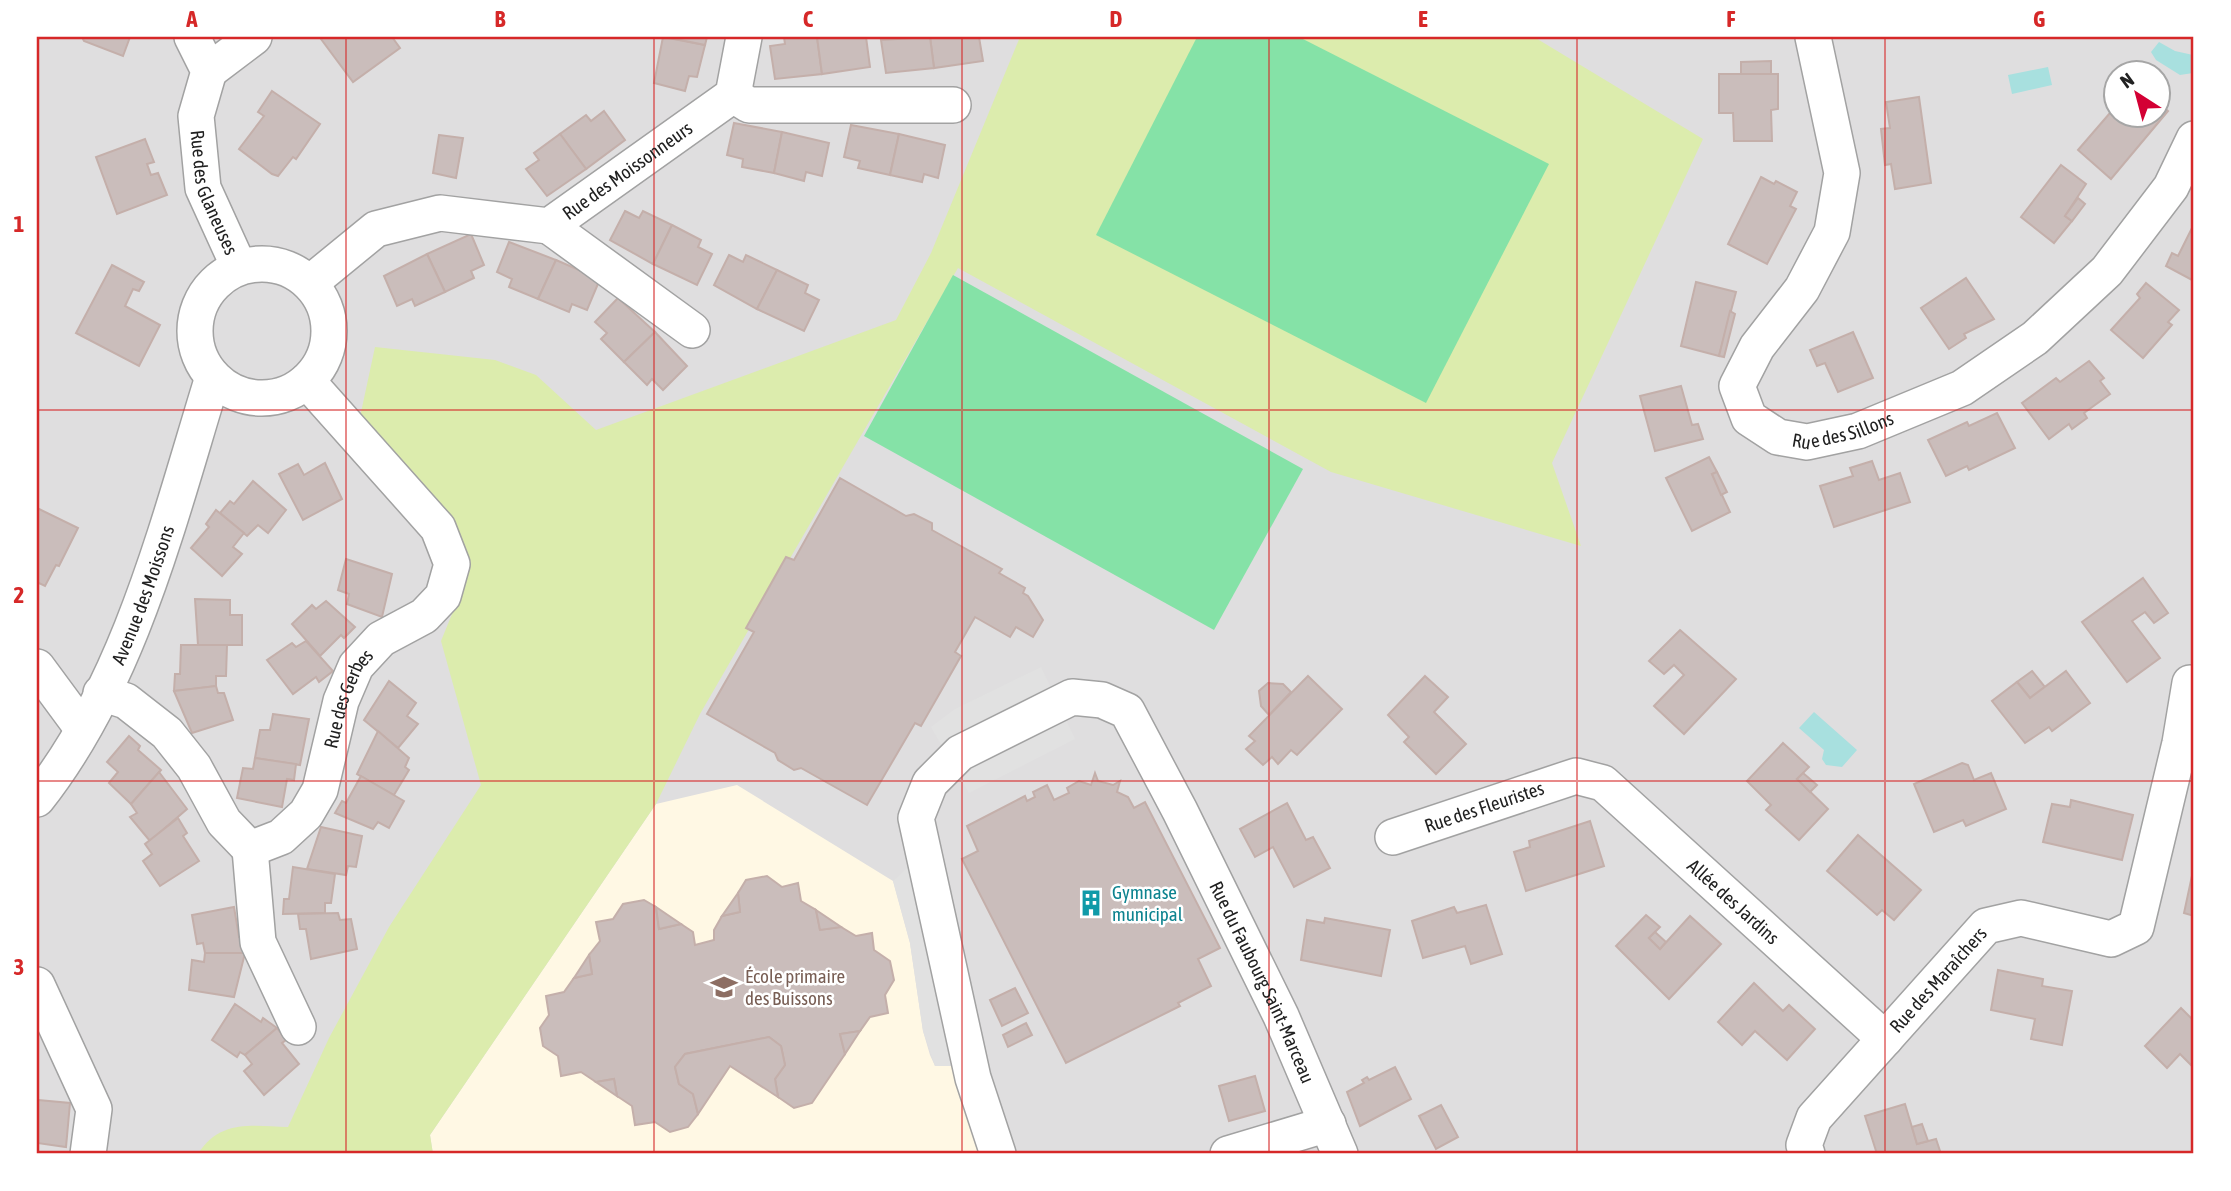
<svg xmlns="http://www.w3.org/2000/svg" width="2231" height="1191" font-family="'Asap Condensed',sans-serif">
<style>
.residential{fill:#dfdedf;fill-rule:evenodd}
.education{fill:#fff8e4}
.grass{fill:#dcecad}
.pitch{fill:#85e2a7}
.parking{fill:#e1e1e1}
.water{fill:#a8e0df}
.building{fill:#cabdbb;stroke:#c4afaa;stroke-width:2}
.lines{fill:none;stroke-linecap:round;stroke-linejoin:round}
.minor-casing{stroke:#a2a2a2;stroke-width:38}
.minor{stroke:#fff;stroke-width:35}
.grid{fill:none;stroke:#d62828;stroke-width:2;stroke-opacity:0.55}
.labels{text-anchor:middle;dominant-baseline:central;stroke-width:5;stroke-linejoin:round;paint-order:stroke}
.street-label{font-size:19px;fill:#212121;stroke:#fff}
.culture-label{font-size:19px;fill:#0d838f;stroke:#fff;text-anchor:start}
.education-label{font-size:19px;fill:#785e54;stroke:#fff;text-anchor:start}
.neatline{fill:none;stroke:#d62828;stroke-width:2.5}
.grid-label{font-size:23px;text-anchor:middle;font-weight:bold;fill:#d62828}
</style>
<rect width="100%" height="100%" fill="#f2ece8"/>
<path class="residential" d="M 37,37 L 2194,37 L 2194,1154 L 37,1154 ZM 2116,74 L 2158,74 L 2158,116 L 2116,116 Z"/>
<polygon class="education" points="737,785 893,881 910,943 923,1031 930,1055 935,1066 960,1066 980,1149 975,1154 433,1154 430,1135 656,804"/>
<path class="grass" d="M 1020,37 L 1534,37 L 1703,139 L 1552,463 L 1581,546 L 1331,472 L 958,268 L 700,714 L 656,804 L 430,1135 L 433,1154 L 198,1154 C 220,1119 252,1126 288,1127 L 329,1038 L 389,927 L 481,785 L 441,641 L 461,592 L 360,417 L 375,347 L 495,360 L 536,375 L 596,430 L 896,320 L 931,253 Z"/>
<g class="pitch">
<polygon points="1197,37 1299,37 1549,164 1426,403 1096,235"/>
<polygon points="953,275 1303,469 1214,630 864,436"/>
</g>
<g class="parking">
<polygon points="1041,667 1075,739 969,793 931,727 955,709"/>
<polygon points="917,858 960,1066 935,1066 923,1031 910,943 893,881"/>
</g>
<g class="water">
<polygon points="2159,42 2175,51 2193,55 2193,73 2180,75 2156,60 2151,52"/>
<polygon points="2048,67 2052,85 2012,94 2008,75"/>
<polygon points="1814,712 1857,750 1842,767 1826,765 1822,759 1824,750 1799,728"/>
</g>
<g class="building">
<polygon points="82,37 130,37 123,56 84,41"/>
<polygon points="324,37 392,37 400,48 353,82 321,39"/>
<polygon points="663,37 705,45 697,77 689,76 685,91 654,83"/>
<polygon points="666,37 707,37 705,45"/>
<polygon points="784,37 817,37 822,74 775,79 770,46 785,44"/>
<polygon points="817,37 866,37 870,67 822,74"/>
<polygon points="930,37 979,37 983,61 934,68"/>
<polygon points="930,37 934,68 886,73 881,40"/>
<polygon points="1771,61 1771,74 1741,74 1741,62"/>
<polygon points="1719,74 1778,74 1778,109 1771,110 1772,141 1734,141 1733,113 1719,113"/>
<polygon points="272,91 320,124 296,159 293,157 278,176 272,174 239,149 264,116 258,112"/>
<polygon points="1919,97 1931,183 1895,189 1891,164 1885,165 1881,129 1890,128 1886,102"/>
<polygon points="2158,102 2168,111 2111,179 2078,150 2116,106 2116,116 2158,116"/>
<polygon points="604,111 625,140 586,169 560,134 586,115 591,121"/>
<polygon points="734,123 782,132 774,173 742,167 743,159 727,155"/>
<polygon points="851,125 899,134 890,175 858,168 860,161 844,157"/>
<polygon points="782,132 829,143 822,176 806,172 804,181 774,173"/>
<polygon points="560,134 586,169 547,196 526,169 539,160 534,153"/>
<polygon points="899,134 945,145 938,178 924,174 922,182 890,175"/>
<polygon points="439,135 463,138 456,178 433,173"/>
<polygon points="145,139 154,162 147,164 151,175 158,173 167,195 117,214 96,157"/>
<polygon points="2061,165 2086,184 2065,216 2072,221 2054,243 2021,217"/>
<polygon points="1761,177 1774,184 1776,181 1797,192 1790,206 1796,209 1767,264 1728,244"/>
<polygon points="2078,198 2085,204 2072,221 2065,216"/>
<polygon points="625,211 639,218 643,211 672,225 653,264 610,240"/>
<polygon points="2194,224 2194,281 2166,266 2172,253 2178,256"/>
<polygon points="672,225 701,240 698,247 712,254 697,285 653,264"/>
<polygon points="471,234 484,265 471,271 474,278 445,292 427,254"/>
<polygon points="509,242 556,260 538,299 509,287 512,279 497,272"/>
<polygon points="427,254 445,292 415,306 412,299 397,306 384,276"/>
<polygon points="729,255 743,262 746,255 777,270 757,309 714,285"/>
<polygon points="556,260 600,279 587,310 572,304 569,312 538,299"/>
<polygon points="112,265 144,282 139,291 133,289 125,306 160,325 139,366 76,333"/>
<polygon points="777,270 808,285 805,293 819,300 804,331 757,309"/>
<polygon points="1966,278 1994,319 1964,334 1966,338 1949,349 1921,308"/>
<polygon points="1696,282 1736,292 1719,356 1681,346"/>
<polygon points="2146,283 2179,310 2168,322 2172,325 2143,358 2111,330 2140,298 2137,294"/>
<polygon points="618,298 655,332 624,362 601,339 607,333 595,322"/>
<polygon points="1730,311 1735,314 1724,357 1719,356"/>
<polygon points="655,332 687,366 663,390 652,379 647,385 624,362"/>
<polygon points="1853,332 1873,378 1838,392 1825,363 1817,366 1810,350"/>
<polygon points="2089,361 2104,378 2100,381 2110,394 2084,413 2087,418 2072,429 2069,424 2049,439 2022,403 2056,378 2060,382"/>
<polygon points="1681,386 1692,425 1698,424 1703,439 1655,451 1640,396"/>
<polygon points="1997,413 2015,448 1969,470 1967,466 1946,476 1928,440 1967,422 1969,426"/>
<polygon points="1709,457 1717,472 1712,474 1730,512 1692,531 1666,478"/>
<polygon points="1872,461 1879,480 1900,473 1910,502 1834,527 1820,486 1853,476 1850,468"/>
<polygon points="325,463 342,499 303,520 279,474 298,464 304,475"/>
<polygon points="1717,472 1727,492 1721,495 1712,474"/>
<polygon points="840,478 906,516 914,514 932,523 932,530 1002,569 999,573 1025,588 1023,593 1028,596 1043,620 1033,637 1016,627 1010,637 975,617 955,652 961,656 921,726 915,723 867,805 801,768 794,770 778,760 775,753 707,714 754,632 746,628 786,557 794,560"/>
<polygon points="253,481 286,510 268,533 258,525 247,536 220,513 230,501 234,504"/>
<polygon points="37,508 78,528 59,566 56,565 45,586 39,583 37,585"/>
<polygon points="216,510 244,533 233,547 242,554 222,576 191,548 209,527 206,524"/>
<polygon points="346,559 392,574 382,617 347,604 349,594 338,590"/>
<polygon points="2143,578 2168,613 2154,623 2145,612 2132,621 2160,658 2127,682 2082,622"/>
<polygon points="195,599 230,600 230,615 242,615 242,645 198,645"/>
<polygon points="326,601 355,627 344,638 341,635 320,656 292,624 312,605 316,609"/>
<polygon points="1680,630 1736,679 1684,734 1654,706 1684,675 1674,665 1664,674 1649,661"/>
<polygon points="306,641 333,671 319,682 316,677 293,694 267,660 292,643 296,647"/>
<polygon points="181,645 227,645 226,676 216,676 216,686 174,691 175,674 180,674"/>
<polygon points="2032,671 2045,687 2030,698 2017,682"/>
<polygon points="2066,671 2090,703 2052,731 2049,727 2025,743 1992,701 2017,682 2030,698"/>
<polygon points="1308,676 1342,709 1297,755 1291,750 1278,764 1272,757 1263,765 1246,749 1255,741 1249,736"/>
<polygon points="1425,676 1448,697 1434,712 1466,744 1436,774 1404,742 1409,737 1388,715"/>
<polygon points="389,681 416,703 407,716 418,724 398,748 364,720"/>
<polygon points="1268,683 1283,684 1291,692 1269,715 1261,706 1259,691"/>
<polygon points="216,686 218,693 224,693 233,720 192,733 174,691"/>
<polygon points="273,714 309,719 300,765 255,758 260,730 270,730"/>
<polygon points="378,731 409,758 405,767 409,770 394,795 357,774"/>
<polygon points="129,736 140,746 138,750 161,770 131,804 109,783 118,772 107,762"/>
<polygon points="1783,743 1809,767 1797,779 1828,809 1799,840 1766,810 1771,805 1747,781"/>
<polygon points="255,758 296,764 294,780 287,779 282,807 237,798 243,768 253,769"/>
<polygon points="1962,763 1968,765 1974,780 1991,773 2006,809 1966,826 1963,820 1934,832 1914,784"/>
<polygon points="159,772 187,809 150,841 130,817 137,813 131,804"/>
<polygon points="1095,773 1098,781 1113,785 1120,781 1117,792 1128,797 1134,808 1145,802 1220,948 1198,959 1211,986 1178,1003 1180,1006 1066,1063 962,859 978,851 967,826 1025,796 1027,801 1035,797 1033,792 1047,785 1054,800 1069,793 1067,788 1079,781 1091,785"/>
<polygon points="1803,773 1817,785 1810,792 1797,779"/>
<polygon points="361,776 404,801 389,828 378,822 373,829 335,813 342,801 346,803"/>
<polygon points="2071,800 2133,815 2122,860 2043,842 2052,804 2070,807"/>
<polygon points="1287,803 1306,840 1313,837 1330,868 1294,887 1273,847 1255,857 1240,829"/>
<polygon points="178,818 187,833 183,836 199,861 160,886 143,861 152,854 145,844"/>
<polygon points="1590,821 1604,866 1526,891 1514,852 1530,847 1529,841"/>
<polygon points="321,827 362,836 356,867 348,866 346,875 307,869"/>
<polygon points="1858,835 1921,890 1894,920 1882,910 1877,915 1827,871"/>
<polygon points="293,867 335,874 331,903 325,903 325,913 283,914 284,899 289,899"/>
<polygon points="2193,871 2194,872 2194,916 2184,913"/>
<polygon points="767,876 782,887 798,883 801,901 816,910 820,930 841,927 856,936 872,933 874,950 890,961 894,980 885,995 888,1013 870,1017 860,1031 840,1034 845,1054 812,1103 794,1108 778,1097 775,1079 785,1065 781,1046 769,1037 685,1054 675,1067 679,1084 693,1094 698,1114 688,1127 670,1132 655,1122 635,1125 632,1106 617,1096 614,1079 596,1082 581,1072 561,1076 558,1056 543,1046 540,1028 549,1015 546,996 564,992 574,978 592,974 589,955 600,941 596,922 613,919 623,904 644,900 656,907 659,929 681,924 693,932 695,945 714,940 714,930 722,916 740,912 738,893 746,880"/>
<polygon points="738,893 740,912 722,916"/>
<polygon points="1486,905 1502,954 1471,964 1465,946 1423,958 1412,921 1454,907 1457,913"/>
<polygon points="234,907 239,937 243,937 245,953 205,953 203,943 197,944 192,915"/>
<polygon points="656,907 681,924 659,929"/>
<polygon points="816,910 841,927 820,930"/>
<polygon points="338,913 340,920 351,919 357,949 311,959 306,929 300,929 298,914"/>
<polygon points="1646,915 1660,927 1649,938 1660,949 1690,916 1721,944 1669,999 1616,946"/>
<polygon points="1325,918 1390,930 1381,976 1301,960 1307,920 1324,923"/>
<polygon points="1655,932 1666,942 1660,949 1649,938"/>
<polygon points="205,953 245,953 234,997 189,990 192,960 204,962"/>
<polygon points="589,955 592,974 574,978"/>
<polygon points="1998,970 2043,979 2042,986 2072,991 2062,1045 2031,1039 2035,1019 1991,1010"/>
<polygon points="1754,983 1783,1011 1789,1005 1815,1029 1787,1060 1755,1031 1742,1045 1718,1022"/>
<polygon points="1015,988 1028,1013 1002,1026 990,1000"/>
<polygon points="235,1004 261,1022 263,1018 277,1028 245,1055 240,1052 237,1057 212,1040"/>
<polygon points="2181,1008 2194,1021 2194,1068 2180,1054 2167,1068 2145,1046"/>
<polygon points="1026,1023 1032,1035 1008,1047 1003,1035"/>
<polygon points="277,1028 286,1040 282,1043 299,1064 264,1095 244,1071 252,1064 245,1055"/>
<polygon points="860,1031 845,1054 840,1034"/>
<polygon points="769,1037 781,1046 785,1065 775,1079 778,1097 730,1066 698,1114 693,1094 679,1084 675,1067 685,1054"/>
<polygon points="1395,1067 1411,1099 1360,1126 1347,1092 1364,1083 1362,1080 1367,1077 1369,1080"/>
<polygon points="1255,1076 1265,1111 1229,1121 1219,1086"/>
<polygon points="614,1079 617,1096 596,1082"/>
<polygon points="38,1100 70,1103 66,1147 37,1143"/>
<polygon points="1905,1104 1917,1144 1936,1139 1941,1154 1877,1154 1865,1116"/>
<polygon points="1441,1105 1458,1137 1436,1149 1419,1116"/>
<polygon points="1922,1124 1928,1141 1917,1144 1912,1127"/>
</g>
<g class="lines">
<g class="minor-casing">
<g id="minor">
<path id="s1" d="M 192,37 L 209,71 L 196,116 L 203,188 L 239,267"/>
<path id="s2" d="M 1813,37 L 1842,173 L 1832,232 L 1802,289 L 1757,347 L 1737,386 L 1749,418 L 1778,437 L 1807,442 L 1858,431 L 1962,388 L 2035,338 L 2107,271 L 2171,187 L 2194,139"/>
<polyline points="209,71 254,37"/>
<polyline points="733,95 749,105 953,105"/>
<polyline points="549,226 692,330"/>
<circle cx="262" cy="331" r="67"/>
<path id="s3" d="M 310,283 L 376,229 L 440,213 L 549,226 L 733,95 L 744,37"/>
<polyline points="37,667 82,728"/>
<path id="s4" d="M 101,693 L 126,701 L 167,733 L 194,767 L 224,822 L 250,849 L 281,837 L 306,814 L 320,790 L 341,701 L 356,666 L 381,639 L 424,616 L 443,596 L 452,564 L 438,528 L 307,381"/>
<path id="s5" d="M 37,799 C 131,680 169,519 213,377"/>
<path id="s6" d="M 1393,837 L 1576,776 L 1603,783 L 1885,1039"/>
<polyline points="250,849 258,942 298,1027"/>
<polyline points="37,985 94,1109 88,1154"/>
<path id="s7" d="M 998,1154 L 973,1078 L 916,818 L 930,783 L 960,753 L 1072,697 L 1102,700 L 1127,711 L 1180,811 L 1281,1016 L 1340,1154"/>
<polyline points="1228,1154 1328,1124"/>
<path id="s8" d="M 1807,1154 L 1804,1145 L 1814,1118 L 1986,926 L 2021,918 L 2111,939 L 2136,927 L 2180,743 L 2190,683"/>
</g>
</g>
<use href="#minor" class="minor"/>
</g>
<path class="grid" d="M 346,37 L 346,1154M 654,37 L 654,1154M 962,37 L 962,1154M 1269,37 L 1269,1154M 1577,37 L 1577,1154M 1885,37 L 1885,1154M 37,410 L 2194,410M 37,781 L 2194,781"/>
<defs>
<g id="building-bare" transform="scale(2.1)"><path d="M-4-6H4V6H1V3H-1V6H-4ZM-2.5-4.3h1.7v1.8h-1.7ZM.8-4.3h1.7v1.8H.8ZM-2.5-1h1.7V.8h-1.7ZM.8-1h1.7V.8H.8Z" fill="#0f9aa8" stroke="#fff" stroke-width="2.5" paint-order="stroke"/></g>
<g id="school-bare" transform="scale(2.1)"><path d="M0-5L7-2L0 1L-7-2ZM-4 1L0 2.5L4 1V4Q0 6-4 4Z" fill="#8d6e63" stroke="#fff" stroke-width="2.5" paint-order="stroke"/></g>
</defs>
<g fill-rule="evenodd">
<use href="#building-bare" x="1091" y="903"/>
<use href="#school-bare" x="724" y="987"/>
</g>
<g class="labels">
<g class="street-label">
<text stroke="none"><textPath href="#s3" startOffset="357">Rue des Moissonneurs</textPath></text>
<text stroke="none"><textPath href="#s1" startOffset="164">Rue des Glaneuses</textPath></text>
<text stroke="none"><textPath href="#s2" startOffset="516">Rue des Sillons</textPath></text>
<text stroke="none"><textPath href="#s5" startOffset="231">Avenue des Moissons</textPath></text>
<text stroke="none"><textPath href="#s4" startOffset="413">Rue des Gerbes</textPath></text>
<text stroke="none"><textPath href="#s6" startOffset="96">Rue des Fleuristes</textPath></text>
<text stroke="none"><textPath href="#s6" startOffset="397">Allée des Jardins</textPath></text>
<text stroke="none"><textPath href="#s8" startOffset="224">Rue des Maraîchers</textPath></text>
<text stroke="none"><textPath href="#s7" startOffset="912">Rue du Faubourg Saint-Marceau</textPath></text>
</g>
<g class="culture-label">
<text x="1112" y="892">Gymnase<tspan x="1112" dy="22">municipal</tspan></text>
</g>
<g class="education-label">
<text x="745" y="976">École primaire<tspan x="745" dy="22">des Buissons</tspan></text>
</g>
</g>
<rect width="2231" height="1191" fill="none" stroke="#ffffff" stroke-width="77"/>
<g transform="translate(2137 94) rotate(324)"><circle r="33" fill="#ffffff" stroke="#a6a6a6" stroke-width="2"/>
<path d="M0-5L12 26L0 18L-12 26Z" fill="#d30034"/>
<text y="-10" font-size="19" font-weight="bold" text-anchor="middle" fill="#212121">N</text>
</g>
<rect x="38" y="38" width="2154" height="1114" class="neatline"/>
<g class="grid-label">
<text x="192" y="27">A</text>
<text x="500" y="27">B</text>
<text x="808" y="27">C</text>
<text x="1116" y="27">D</text>
<text x="1423" y="27">E</text>
<text x="1731" y="27">F</text>
<text x="2039" y="27">G</text>
<text x="19" y="232">1</text>
<text x="19" y="603">2</text>
<text x="19" y="975">3</text>
</g>
</svg>
